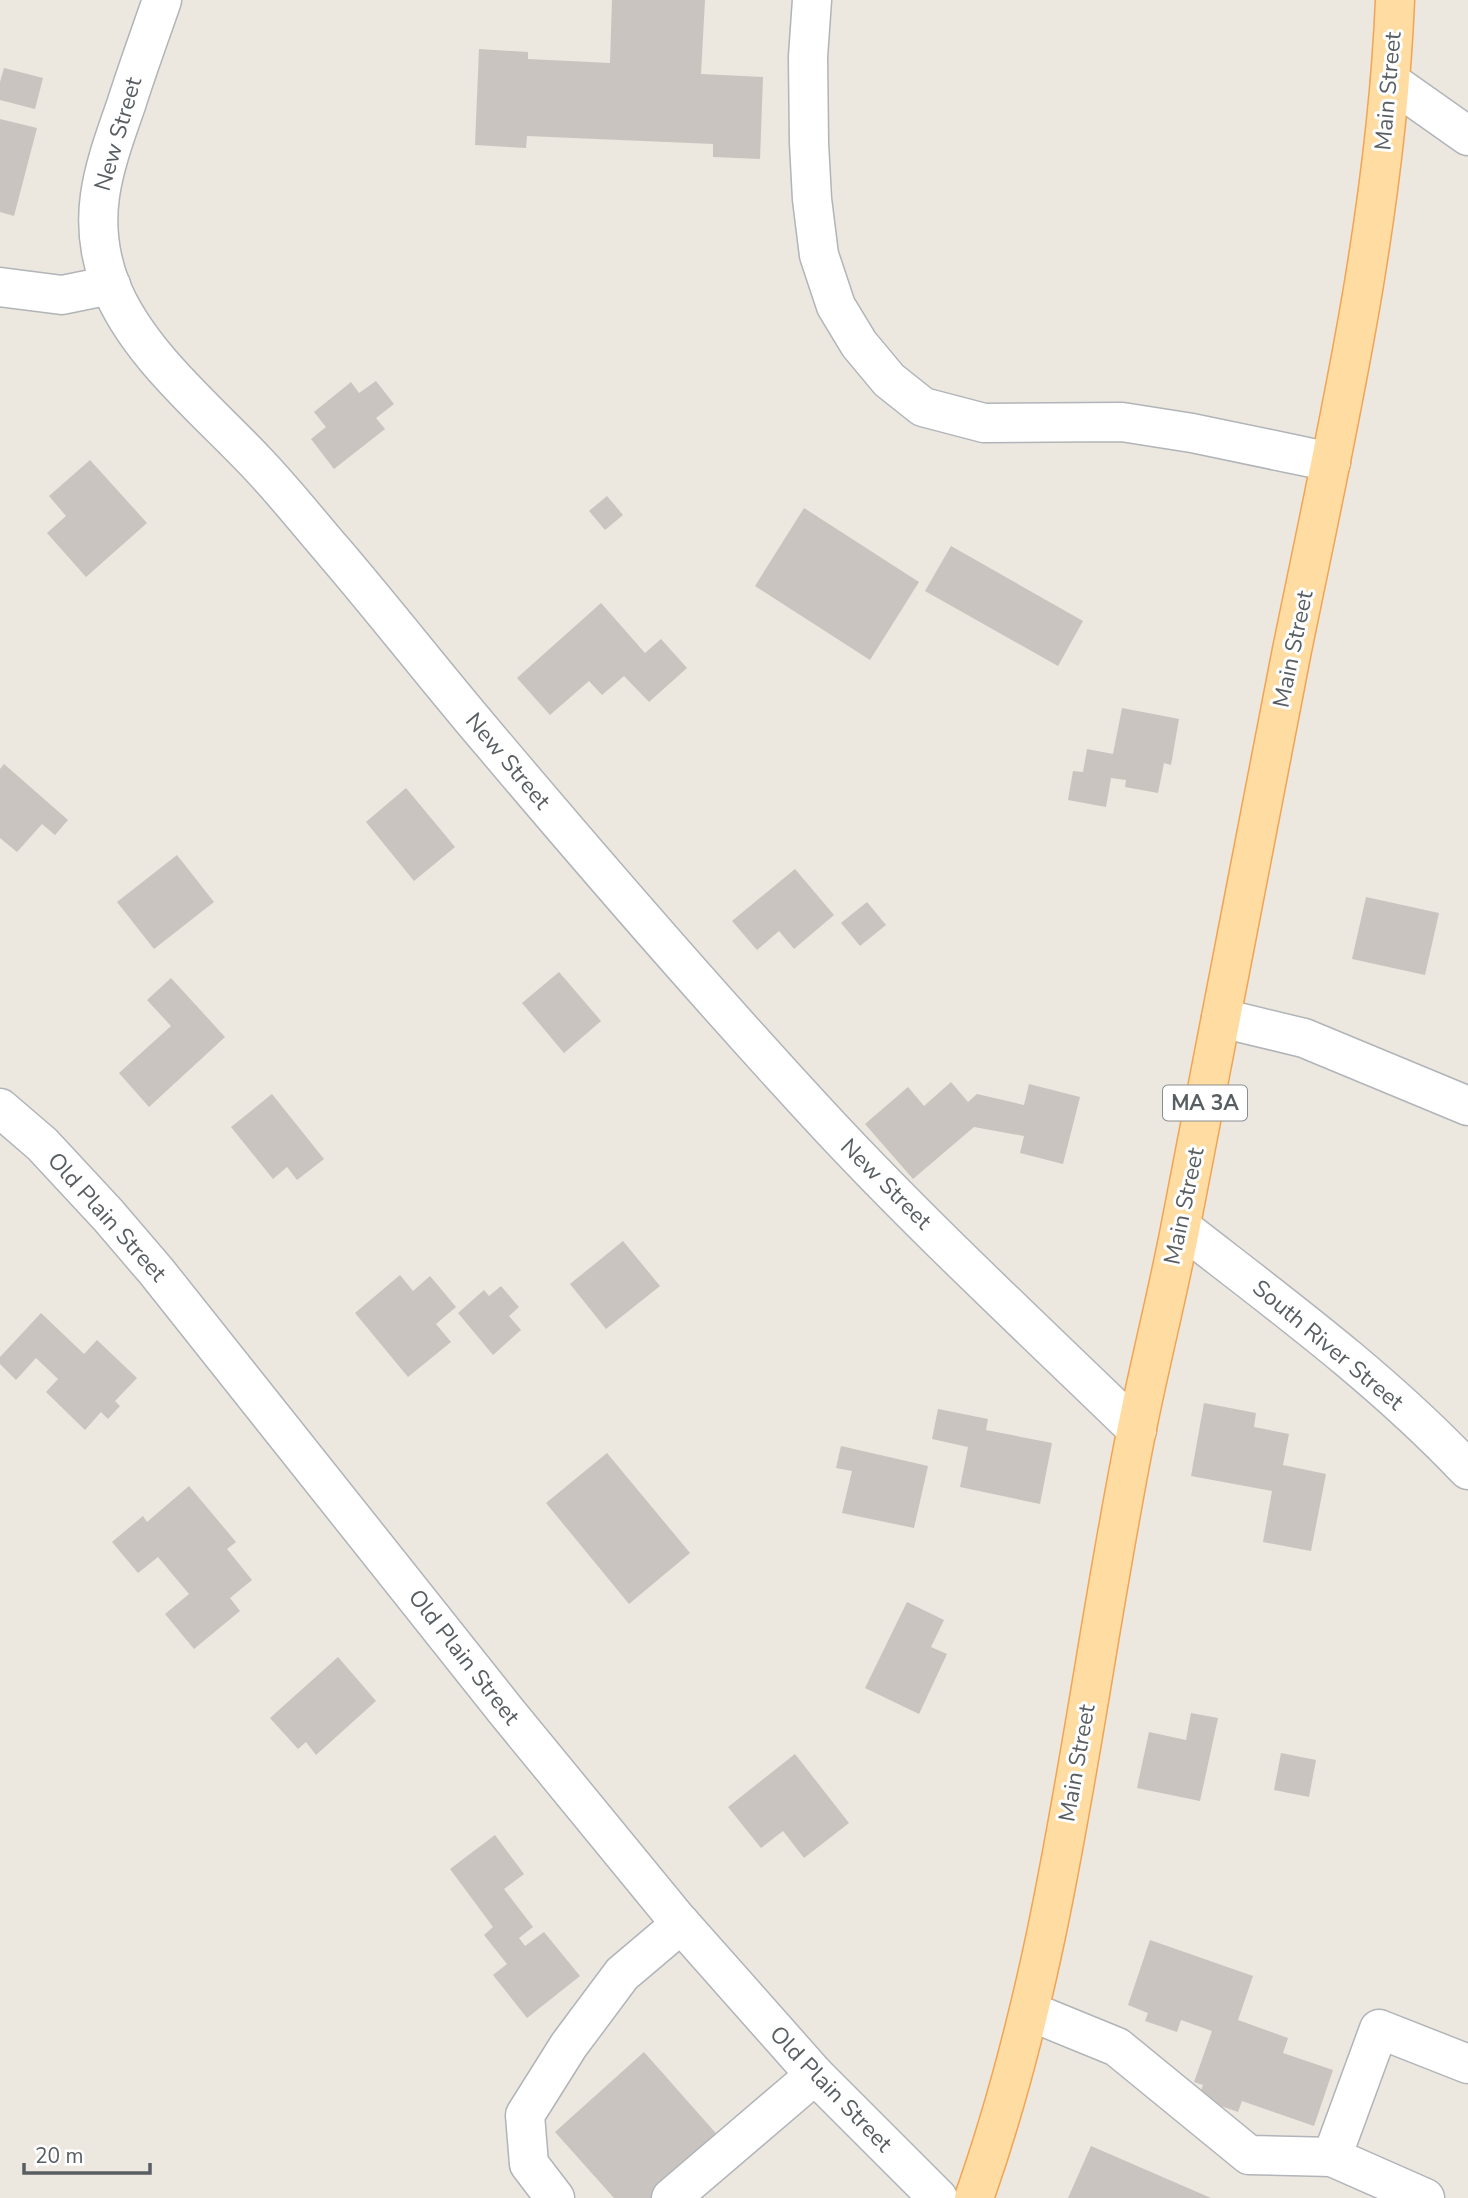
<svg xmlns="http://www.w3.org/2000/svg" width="1468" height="2198" font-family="'Nunito Sans',sans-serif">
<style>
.building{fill:#c9c4bf}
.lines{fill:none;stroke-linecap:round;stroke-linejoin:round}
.minor-casing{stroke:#b1b4b8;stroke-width:41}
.major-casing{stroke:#f1a453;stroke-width:41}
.minor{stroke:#fff;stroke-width:38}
.major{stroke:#ffdca1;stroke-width:38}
.labels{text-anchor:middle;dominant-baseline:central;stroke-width:6;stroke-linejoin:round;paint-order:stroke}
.shield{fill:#fff;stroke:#8a8e90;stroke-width:2}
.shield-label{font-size:21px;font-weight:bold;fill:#585e61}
.street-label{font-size:23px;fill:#585e61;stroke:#fff}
</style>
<rect width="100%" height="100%" fill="#ece7df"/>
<g class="building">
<polygon points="612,0 705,0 701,74 763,77 760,159 713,157 713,144 527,136 526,148 475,145 479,49 528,52 528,59 610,63"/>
<polygon points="4,68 43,78 35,109 0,100 0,82"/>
<polygon points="0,119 37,128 14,216 0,212"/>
<polygon points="376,381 394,404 376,418 385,429 334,469 311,439 326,427 314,412 351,382 359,393"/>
<polygon points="90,460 147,523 86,577 47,533 66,516 49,496"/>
<polygon points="607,496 623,515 605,530 589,511"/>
<polygon points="804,508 919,582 870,660 755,586"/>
<polygon points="951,546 1083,621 1058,666 925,591"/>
<polygon points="601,603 645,653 661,639 687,668 649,702 624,676 602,695 589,681 550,715 517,678"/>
<polygon points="1122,708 1179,719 1171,765 1164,763 1158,793 1125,787 1126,780 1111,778 1106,807 1068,800 1073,771 1083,772 1087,749 1113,754"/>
<polygon points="4,764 68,820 55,835 42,824 17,852 0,838 0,769"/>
<polygon points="406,788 455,847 414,881 366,822"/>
<polygon points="177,855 214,902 154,949 117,902"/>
<polygon points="795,869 834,915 794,949 779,931 757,950 732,921"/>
<polygon points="1366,897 1439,913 1425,975 1352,959"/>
<polygon points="867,902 886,925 860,946 841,923"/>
<polygon points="559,972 601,1021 564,1053 522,1003"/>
<polygon points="171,978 225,1037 149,1107 119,1073 171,1026 147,1000"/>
<polygon points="951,1082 968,1102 977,1094 1024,1105 1029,1084 1080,1097 1063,1164 1020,1153 1024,1136 974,1127 913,1179 865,1124 908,1087 924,1106"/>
<polygon points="272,1094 324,1159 297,1180 287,1167 273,1179 231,1127"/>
<polygon points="623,1241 660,1286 606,1329 570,1284"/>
<polygon points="400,1275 413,1291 430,1276 456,1307 436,1324 451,1342 408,1377 355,1313"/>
<polygon points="501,1286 519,1307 509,1316 521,1330 493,1355 458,1313 484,1290 489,1296"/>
<polygon points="41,1313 84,1354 97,1340 137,1378 115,1401 120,1406 108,1419 101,1412 85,1430 46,1392 58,1379 36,1358 16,1380 0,1364 0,1357"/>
<polygon points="1204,1403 1256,1413 1254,1427 1289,1434 1283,1465 1326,1474 1311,1551 1263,1542 1272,1491 1191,1476"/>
<polygon points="938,1409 988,1419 986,1430 1052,1443 1040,1504 960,1487 968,1447 932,1439"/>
<polygon points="841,1446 928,1466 914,1528 842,1513 852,1471 836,1468"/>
<polygon points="607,1453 690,1553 629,1604 546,1503"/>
<polygon points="189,1486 236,1542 227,1549 252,1580 230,1598 240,1611 194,1649 165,1614 189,1594 158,1557 138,1573 112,1542 143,1516 147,1522"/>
<polygon points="907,1602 944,1620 931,1647 947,1654 919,1714 865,1688"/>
<polygon points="338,1657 376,1701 316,1755 306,1742 298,1749 270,1718"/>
<polygon points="1191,1713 1218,1718 1200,1801 1137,1788 1149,1732 1186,1740"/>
<polygon points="1281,1753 1316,1760 1309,1797 1274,1790"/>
<polygon points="795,1754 849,1823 804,1858 783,1831 761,1848 728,1807"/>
<polygon points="495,1835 524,1874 504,1889 533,1927 519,1938 525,1946 544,1932 580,1976 527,2018 493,1975 507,1964 484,1935 493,1927 450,1869"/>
<polygon points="1150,1940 1253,1976 1238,2020 1288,2038 1283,2053 1333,2070 1314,2126 1242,2101 1238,2112 1198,2098 1203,2085 1194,2082 1212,2031 1181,2020 1177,2032 1145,2021 1148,2013 1128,2005"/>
<polygon points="644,2052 721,2139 655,2198 614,2198 555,2132"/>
<polygon points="1091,2146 1211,2198 1068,2198"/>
</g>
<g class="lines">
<g class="minor-casing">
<g id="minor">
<path d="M 162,0 C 150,35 137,70 126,105 C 104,168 85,217 110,284 C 136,352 206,409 255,461 C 283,490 308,522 334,552 C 388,615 439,681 493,744 C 602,873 713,1001 828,1125 C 927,1231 1033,1329 1137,1430"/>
<polyline points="812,0 808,57 809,143 812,199 819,255 836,306 859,344 889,380 923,407 984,423 1122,422 1192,433 1331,462"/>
<polyline points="1390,81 1468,136"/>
<polyline points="0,287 62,295 111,285"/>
<polyline points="1221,1018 1304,1038 1468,1106"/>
<polyline points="0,1108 42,1144 108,1215 156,1271 506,1711 675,1917 815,2075 938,2198"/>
<path d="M 1181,1227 C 1280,1304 1381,1378 1468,1470"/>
<polyline points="1029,2011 1117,2047 1249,2155 1332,2157 1425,2198"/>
<polyline points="1332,2157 1379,2029 1468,2064"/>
<polyline points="555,2198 529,2164 525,2115 569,2045 622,1974 681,1924"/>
<polyline points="671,2198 815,2075"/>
</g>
</g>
<g class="major-casing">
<path id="major" d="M 974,2198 C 1062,1950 1085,1685 1137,1428 C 1151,1358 1169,1289 1182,1219 C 1220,1031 1253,843 1291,655 C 1335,439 1386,221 1395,0"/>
</g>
<use href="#minor" class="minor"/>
<use href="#major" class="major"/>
</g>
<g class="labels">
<rect class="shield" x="1163" y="1085.5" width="84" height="35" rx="5"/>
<g class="shield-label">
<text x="1205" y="1103">MA 3A</text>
</g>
<g class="street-label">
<text transform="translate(1388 91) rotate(-85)">Main Street</text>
<text transform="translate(118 134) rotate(-74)">New Street</text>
<text transform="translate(1293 649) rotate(-78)">Main Street</text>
<text transform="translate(508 761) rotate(50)">New Street</text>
<text transform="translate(886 1184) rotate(45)">New Street</text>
<text transform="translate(1184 1206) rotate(-78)">Main Street</text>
<text transform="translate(107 1217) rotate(48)">Old Plain Street</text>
<text transform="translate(1328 1345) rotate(40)">South River Street</text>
<text transform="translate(464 1657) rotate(52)">Old Plain Street</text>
<text transform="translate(1077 1763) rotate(-80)">Main Street</text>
<text transform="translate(831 2089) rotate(46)">Old Plain Street</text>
</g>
</g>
<path d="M24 2163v10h126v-10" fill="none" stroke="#585e61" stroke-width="3.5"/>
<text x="35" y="2163" font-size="21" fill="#585e61" stroke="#ffffff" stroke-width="5" paint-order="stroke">20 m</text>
</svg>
